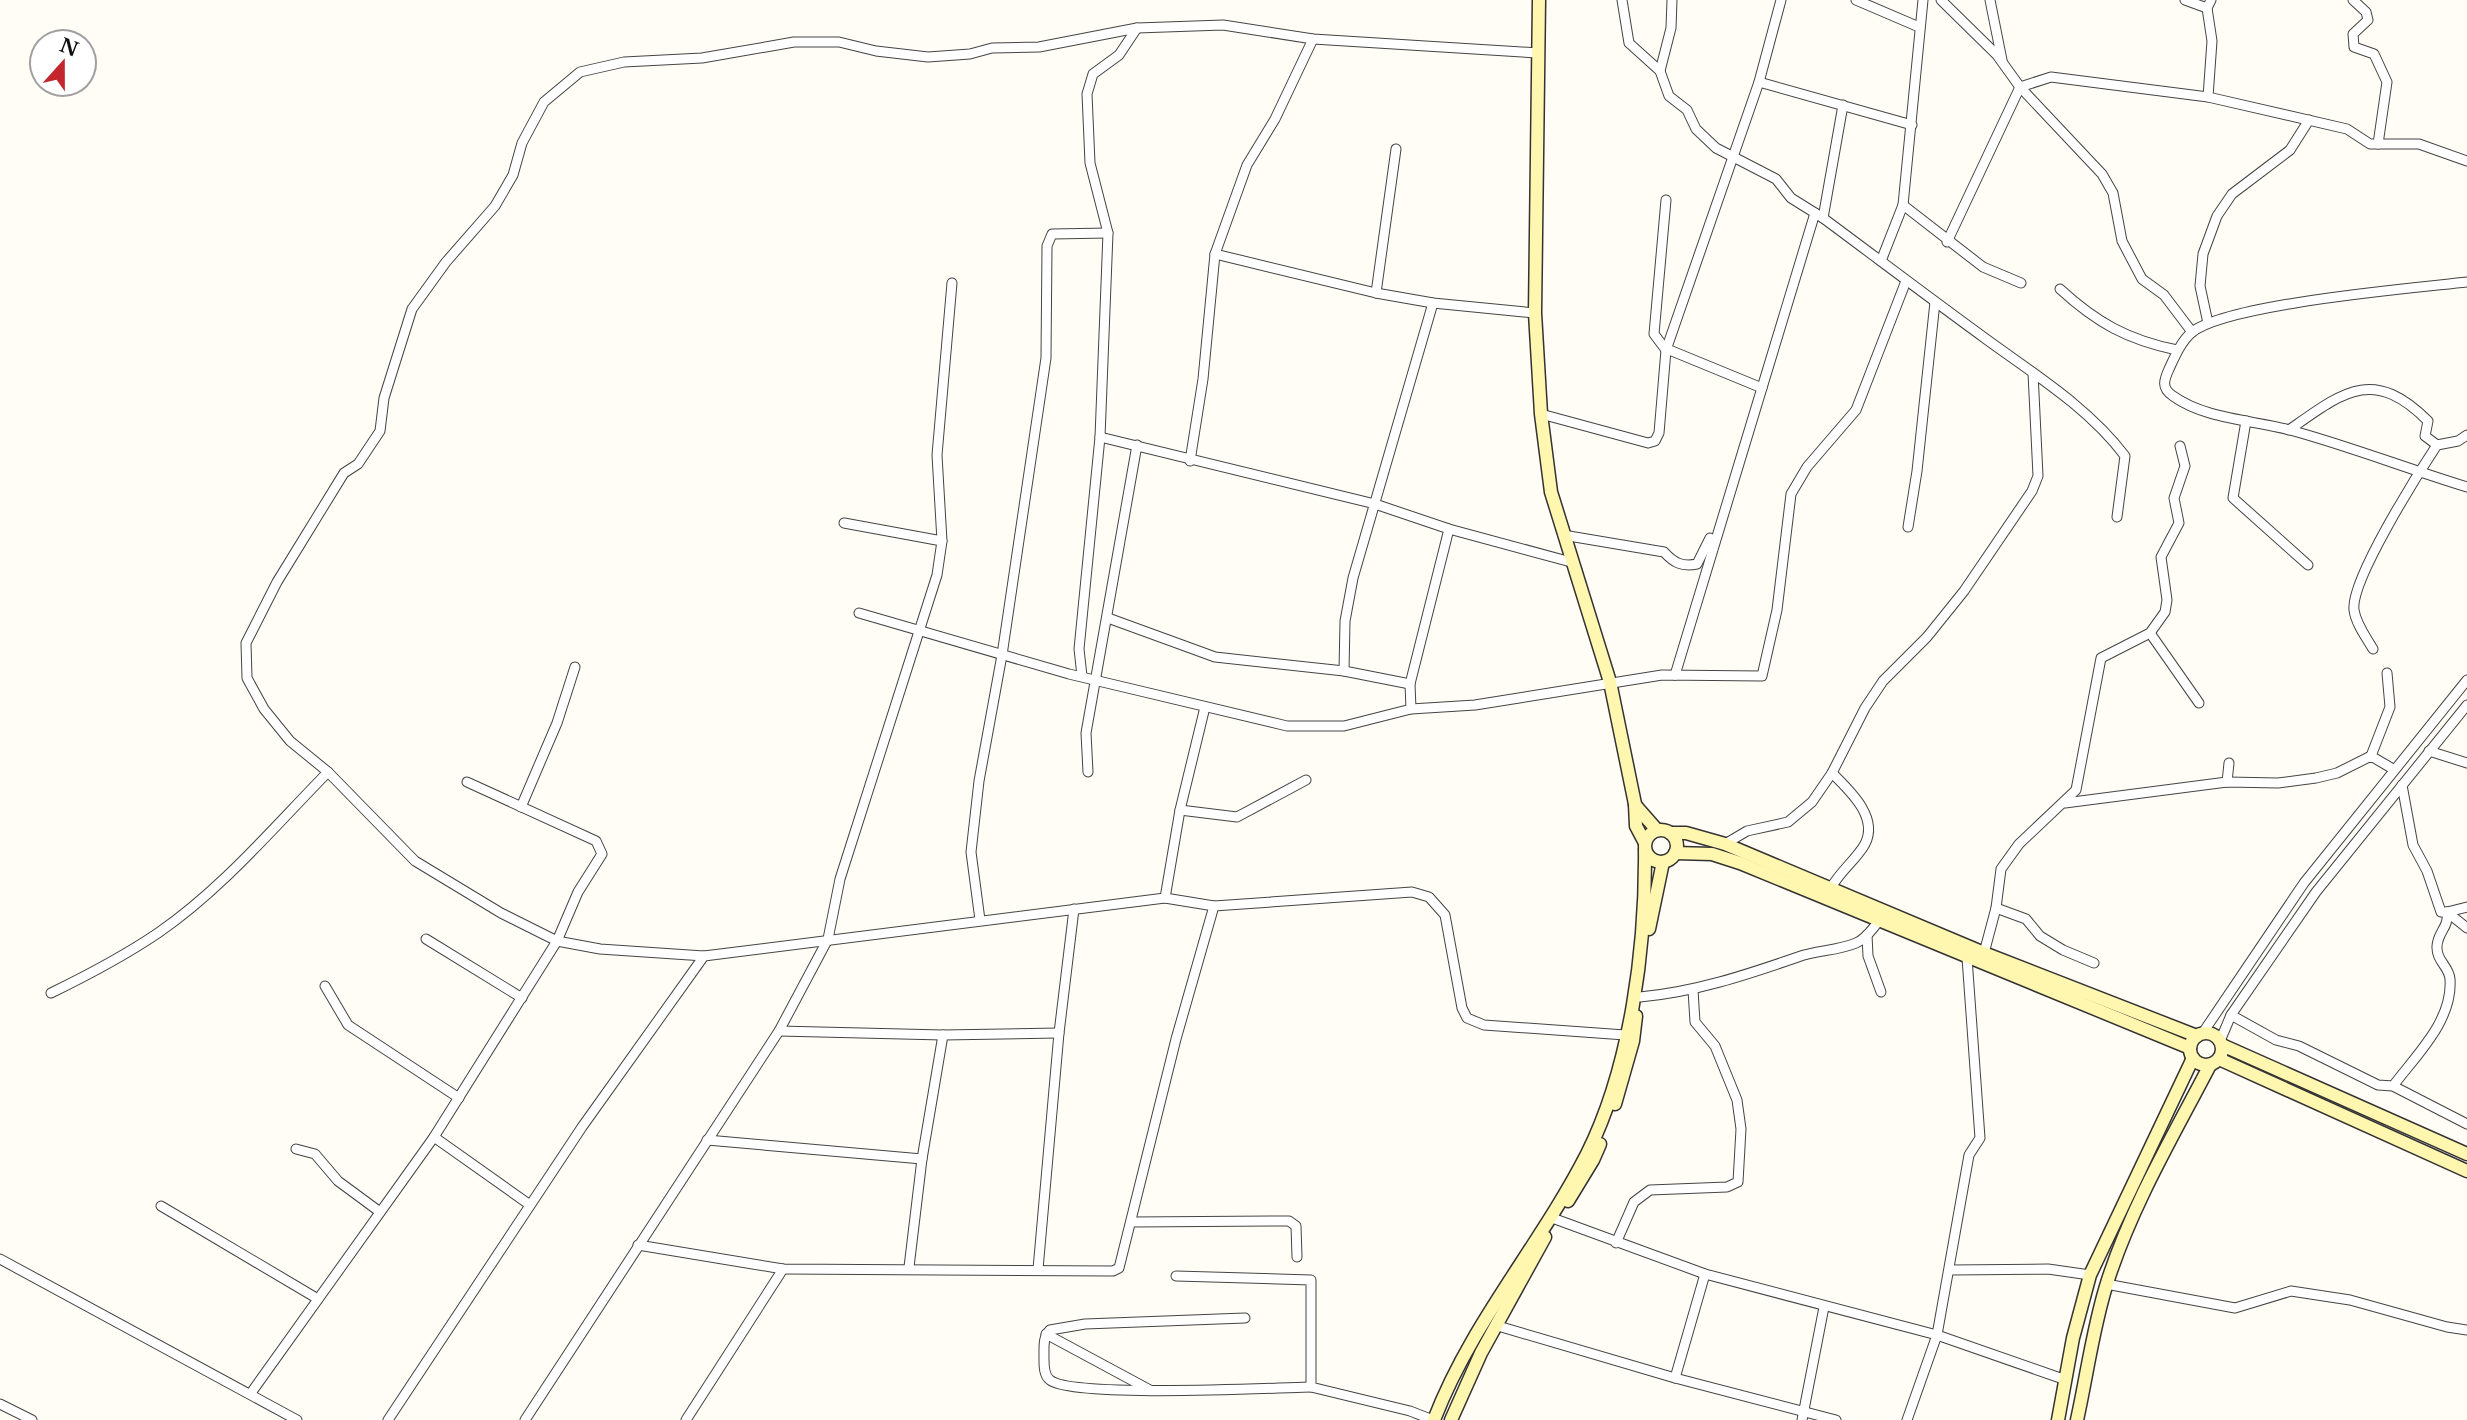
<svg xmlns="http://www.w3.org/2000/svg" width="2467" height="1420" font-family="'Libre Baskerville',serif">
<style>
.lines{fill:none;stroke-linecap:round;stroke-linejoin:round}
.street-casing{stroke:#444;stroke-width:11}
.secondary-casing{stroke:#333;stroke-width:15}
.street{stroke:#fff;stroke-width:9}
.secondary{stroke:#fff6b0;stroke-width:12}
</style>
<rect width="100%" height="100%" fill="#fffdf5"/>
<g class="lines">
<g class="street-casing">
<g id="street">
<path d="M 1622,0 L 1629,43 L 1660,71 L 1669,96 L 1687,110 L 1696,129 L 1716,148 L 1776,179 L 1791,198 L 1823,218 C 1877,258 1931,299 1986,339 C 2034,374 2089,408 2125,456 L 2117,517"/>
<polyline points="1856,0 1919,27"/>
<polyline points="1941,0 1997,55 2020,87 2102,174 2113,193 2122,241 2142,279 2164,295 2192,332"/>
<polyline points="1990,0 2002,60"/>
<polyline points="2185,0 2207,8"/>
<polyline points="2353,0 2366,12 2368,20 2353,34 2354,47 2374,54 2387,82 2378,144"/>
<polyline points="1538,53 1313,39 1223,25 1137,28 1039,47 992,48 970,54 928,57 876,51 839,42 794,42 702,58 624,62 580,72 544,102 522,143 513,175 495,206 446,262 412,309 384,398 380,431 358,464 344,473 277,582 246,643 247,678 264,709 290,741 328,772 415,861 501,913 557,941 600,949 704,956 1165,898 1214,906 1412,892 1429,897 1445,915 1462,1008 1467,1018 1484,1025 1625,1035"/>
<polyline points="1660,71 1671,28 1672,0"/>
<polyline points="1759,82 1912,125"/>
<polyline points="2208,97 2212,41 2207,8 2211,0"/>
<polyline points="1666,200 1654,334 1666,350"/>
<polyline points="1903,205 1983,267 2021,283"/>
<polyline points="1823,218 1843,105"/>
<polyline points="1947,242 2020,87 2051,77 2208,97 2347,129 2370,144 2419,144 2467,161"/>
<polyline points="1215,254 1376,293 1433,303 1535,313"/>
<polyline points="1881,261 1903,205 1923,0"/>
<path d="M 2467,282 C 2415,288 2224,304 2191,333 C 2181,342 2175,356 2169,369 C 2164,380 2161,388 2173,396 C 2205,419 2252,420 2290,430 C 2349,446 2408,469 2467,487"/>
<path d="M 2060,289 C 2097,323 2128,340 2177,350"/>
<polyline points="1376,293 1396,149"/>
<polyline points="2208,323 2200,286 2203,254 2217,216 2232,194 2290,150 2309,120"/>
<polyline points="1667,349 1762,388"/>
<polyline points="1541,414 1648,443 1655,441 1659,433 1666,350 1759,82 1781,0"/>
<polyline points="2246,421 2233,498 2308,565"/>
<path d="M 2289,430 C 2343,392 2373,366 2428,421 L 2425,436 L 2437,445"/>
<polyline points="1100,437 1375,504 1449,529 1571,562"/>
<polyline points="1190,461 1203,379 1215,254 1247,165 1275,119 1313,39"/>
<polyline points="844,523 942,541"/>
<polyline points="1908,527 1917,471 1935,302"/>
<path d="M 1563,535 L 1664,552 C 1674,563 1682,567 1697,564 L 1710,538"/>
<polyline points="859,613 1069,674 1287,726 1344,726 1411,709 1475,705 1662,675 1762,676 1777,610 1791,494 1807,467 1856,410 1906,281"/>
<polyline points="1108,618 1215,657 1344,671 1410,684"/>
<polyline points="2150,633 2199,703"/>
<path d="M 2373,649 C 2366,637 2356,624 2354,610 C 2350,581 2419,472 2437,445 L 2458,441 L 2467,435"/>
<polyline points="1344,671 1345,621 1353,578 1433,303"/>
<polyline points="1675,675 1815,213"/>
<polyline points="1082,676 1079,649 1100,437 1108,233 1090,163 1087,94 1093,74 1119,55 1137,28"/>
<polyline points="1411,709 1410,684 1449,529"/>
<polyline points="2429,751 2467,763"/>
<polyline points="2371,756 2390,707 2387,673"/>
<polyline points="1088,772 1086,733 1137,445"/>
<polyline points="2227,782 2229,763"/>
<polyline points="2402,785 2413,845 2427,871 2441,912 2447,912 2467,928"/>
<polyline points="2065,803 2227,782 2278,783 2316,778 2337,773 2371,756 2393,769"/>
<polyline points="521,807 557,723 575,667"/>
<polyline points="1180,810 1237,817 1306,780"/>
<polyline points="1725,844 1747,831 1788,822 1812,802 1832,773 1865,708 1883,681 1927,637 1964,591 2032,491 2038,476 2033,373"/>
<path d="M 1831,888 C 1840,871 1856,860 1865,844 C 1879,817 1849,790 1832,773"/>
<polyline points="1165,898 1180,810 1205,707"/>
<polyline points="1996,908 2026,919 2040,936 2063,950 2094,963"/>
<polyline points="2447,912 2467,907"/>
<polyline points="980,920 971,852 979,781 1002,655 1046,358 1047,246 1052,234 1108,233"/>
<polyline points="1867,935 1868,956 1881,992"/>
<polyline points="426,939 522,998"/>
<polyline points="1984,953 1996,908 2001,869 2019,844 2076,790 2101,658 2150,633 2165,612 2167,600 2161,557 2179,523 2174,498 2185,466 2180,446"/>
<polyline points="325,986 348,1025 459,1098"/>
<path d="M 51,993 C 88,975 124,956 158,933 C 222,889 274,827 328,772"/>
<path d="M 1640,997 C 1695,992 1746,975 1798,957 C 1817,950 1837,951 1856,943 C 1866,939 1872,929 1879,921"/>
<polyline points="2231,1015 2276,1040 2299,1046 2378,1085 2393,1086 2467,1124"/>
<polyline points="779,1031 943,1035 1059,1033"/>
<polyline points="2202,1034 2304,883 2467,680"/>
<polyline points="2220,1041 2231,1015 2316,892 2467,705"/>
<path d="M 2393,1086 C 2416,1055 2453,1021 2450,979 C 2449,966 2436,961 2437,946 C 2438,931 2449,928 2447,912"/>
<polyline points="434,1137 530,1205"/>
<polyline points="707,1140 922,1159"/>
<polyline points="296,1149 315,1154 338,1181 380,1212"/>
<polyline points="161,1206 318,1299"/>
<polyline points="1555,1219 1705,1274 1937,1335 2066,1380"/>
<polyline points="1132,1222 1289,1221 1296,1226 1297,1257"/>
<polyline points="1616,1243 1634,1202 1650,1190 1727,1187 1738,1182 1741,1129 1737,1100 1715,1046 1695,1022 1693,990"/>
<polyline points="638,1245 783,1269 1113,1271 1119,1268 1176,1039 1214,906"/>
<polyline points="0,1259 297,1420"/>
<polyline points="909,1267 922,1159 943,1035"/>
<polyline points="1038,1269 1059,1033 1074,909"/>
<polyline points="1950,1270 2048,1269 2090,1275"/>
<polyline points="1176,1276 1311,1280 1311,1387 1410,1411 1433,1420"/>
<polyline points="2106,1284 2235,1308 2291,1291 2350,1300 2447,1327 2467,1330"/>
<path d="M 1245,1318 L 1085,1324 L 1050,1330 C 1043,1337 1044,1346 1044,1355 C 1044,1363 1043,1375 1050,1380 C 1072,1398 1272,1388 1311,1387"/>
<polyline points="1498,1326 1675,1378 1836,1420"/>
<polyline points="1046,1334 1150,1390"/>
<polyline points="1675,1378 1705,1274"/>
<polyline points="251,1393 434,1137 557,941 578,892 602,854 596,841 467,782"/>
<polyline points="0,1404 32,1420"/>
<polyline points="388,1420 582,1127 704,956"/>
<polyline points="525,1420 779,1031 828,939 840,879 937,575 942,541 937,455 952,283"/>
<polyline points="686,1420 783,1269"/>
<polyline points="1802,1420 1824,1307"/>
<polyline points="1907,1420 1937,1335 1969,1155 1980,1138 1967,958"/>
</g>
</g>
<g class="secondary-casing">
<g id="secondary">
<polyline points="1539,0 1535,313 1541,414 1551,492 1610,682 1635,804 1636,826 1645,843"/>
<polyline points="1635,805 1657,830"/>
<circle cx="1661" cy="846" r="16"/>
<polyline points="1670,833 1686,833 1725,844 1984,953 2197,1036"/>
<polyline points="1675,853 1712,854 1740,863 2190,1048"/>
<polyline points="1649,929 1663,862"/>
<circle cx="2206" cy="1049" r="16"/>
<polyline points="2222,1045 2467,1154"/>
<polyline points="2219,1059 2467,1171"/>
<polyline points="1615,1104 1633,1041 1636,1016"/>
<polyline points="1568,1201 1593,1160 1600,1144"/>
<path d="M 1434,1420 C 1471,1323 1540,1246 1587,1154 C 1631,1066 1646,947 1645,849"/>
<polyline points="1451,1420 1481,1353 1545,1237"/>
<polyline points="2058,1420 2073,1338 2090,1275 2193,1058"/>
<path d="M 2077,1420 C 2087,1375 2093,1327 2107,1283 C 2131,1207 2173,1136 2210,1065"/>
</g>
</g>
<use href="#street" class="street"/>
<use href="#secondary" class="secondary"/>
</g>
<g transform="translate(63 63) rotate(21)"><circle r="33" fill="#ffffff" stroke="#a0a0a0" stroke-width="2"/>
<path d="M0-5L12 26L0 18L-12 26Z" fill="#c4262e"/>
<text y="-10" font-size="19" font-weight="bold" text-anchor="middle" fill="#111111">N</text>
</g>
</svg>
